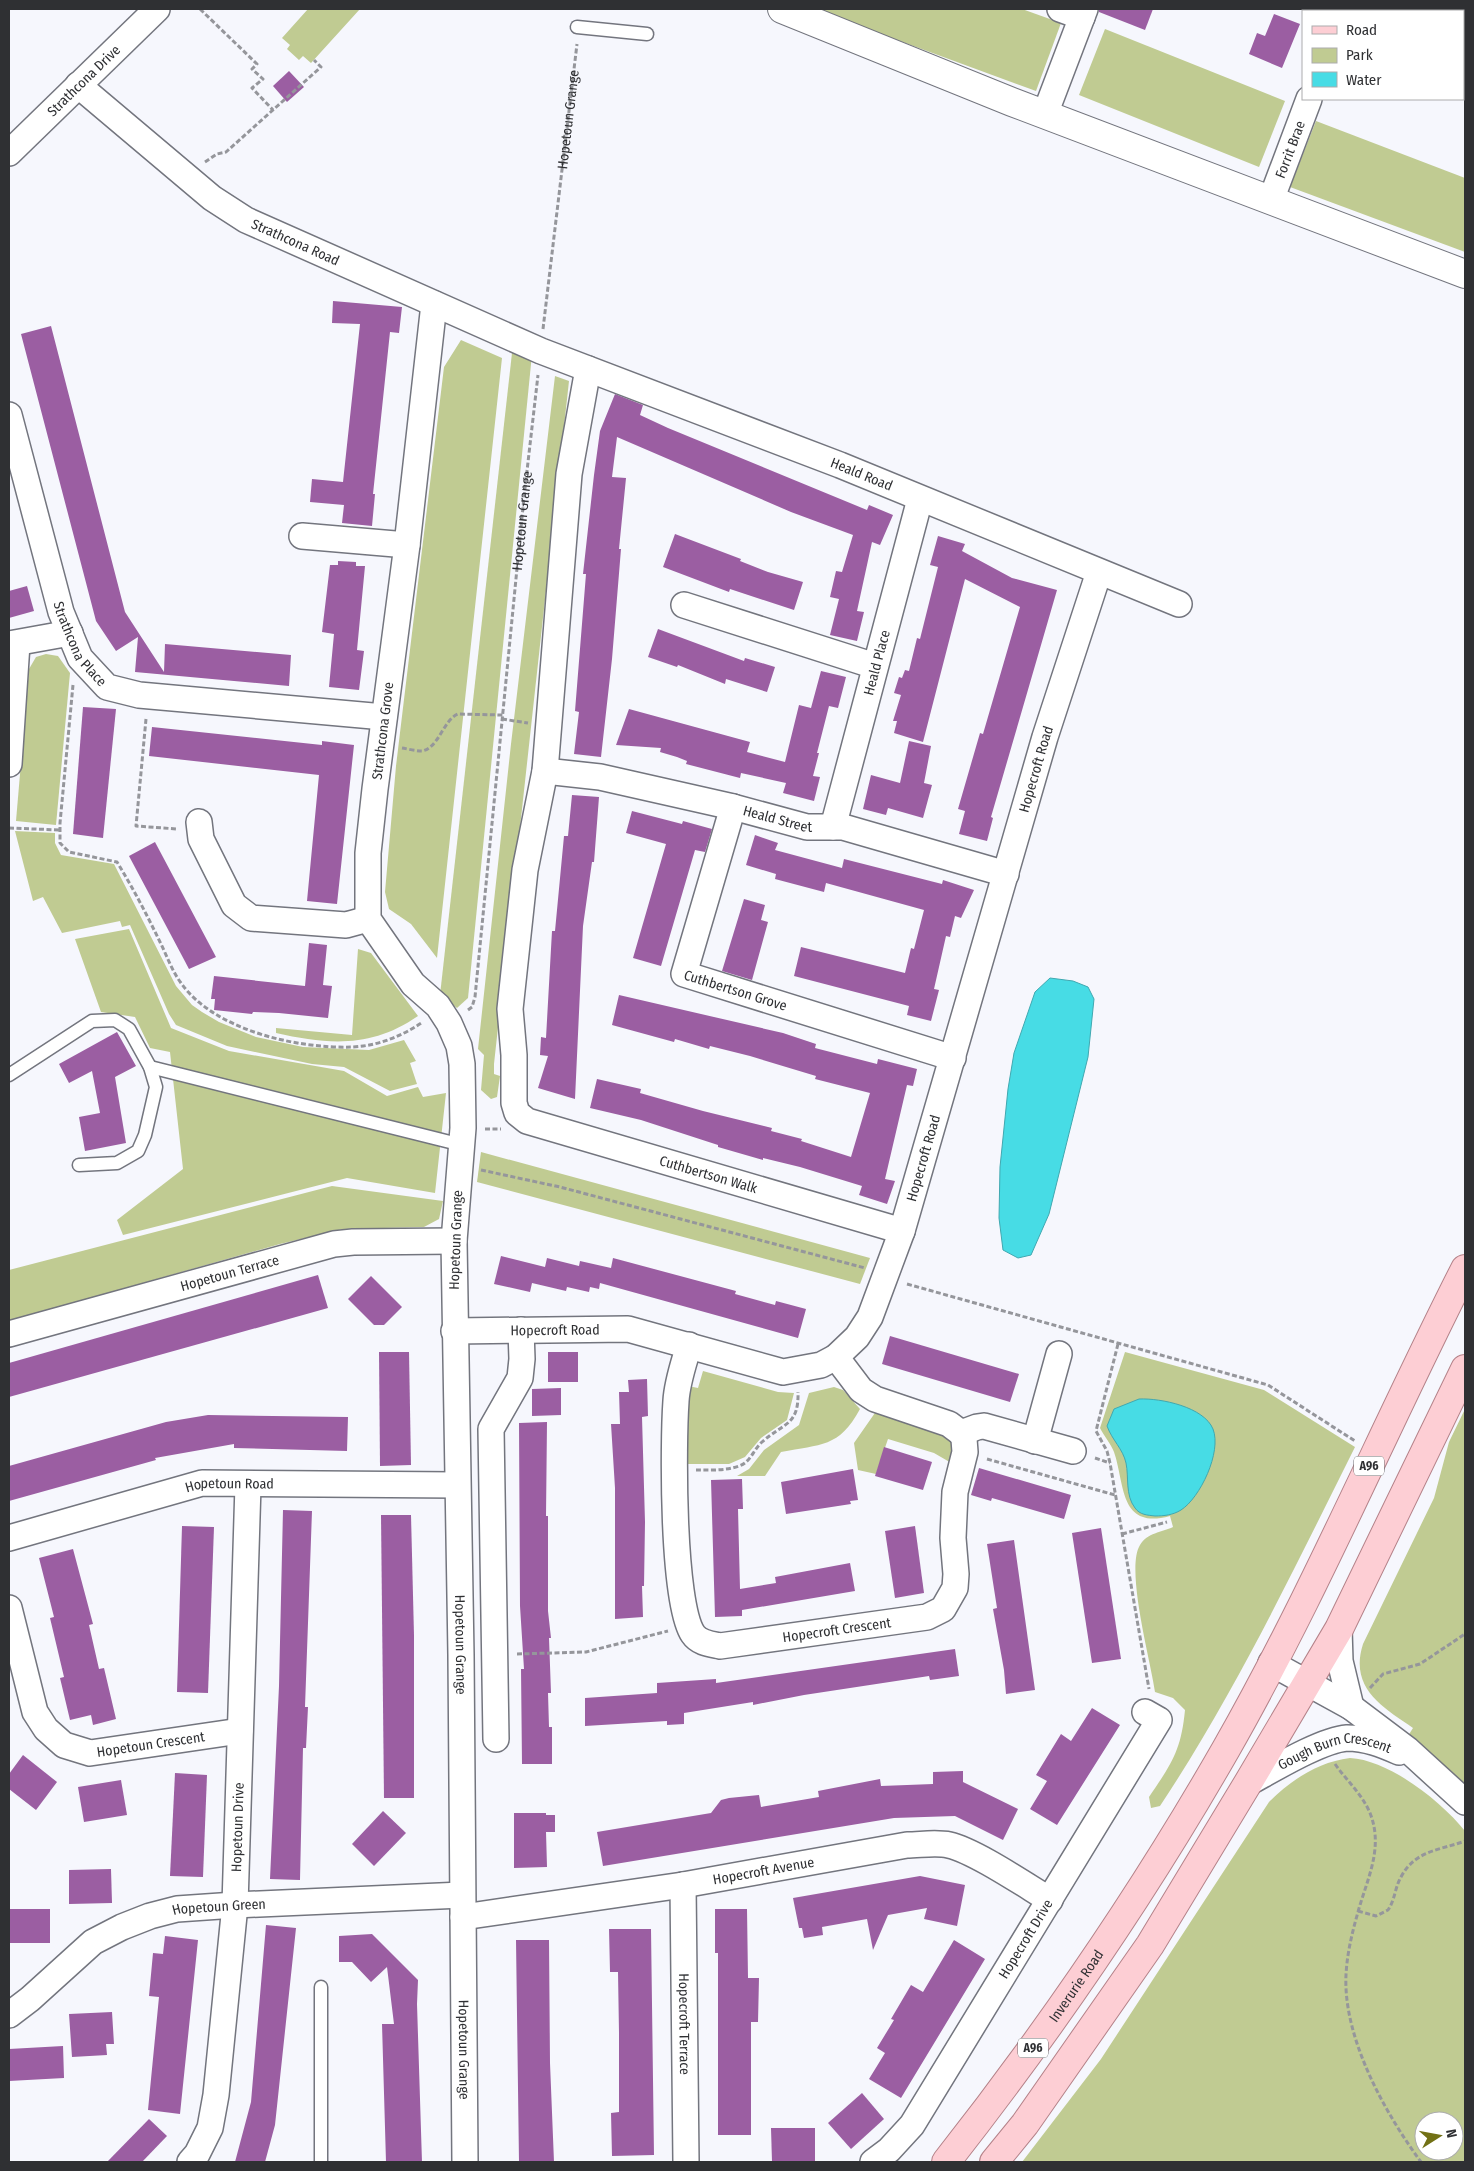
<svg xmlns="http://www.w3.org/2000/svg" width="1474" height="2171" font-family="'Fira Sans Condensed',sans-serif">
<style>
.green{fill:#c0cb92;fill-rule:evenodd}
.water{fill:#47dce5;stroke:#40a8b0}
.building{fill:#9b5ea2}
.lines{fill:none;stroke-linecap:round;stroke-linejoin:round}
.service-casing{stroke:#73757e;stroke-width:15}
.minor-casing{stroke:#73757e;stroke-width:28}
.tertiary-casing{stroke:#73757e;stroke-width:30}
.primary-casing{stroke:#b48289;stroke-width:30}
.path{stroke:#95969b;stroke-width:3;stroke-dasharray:5 2.5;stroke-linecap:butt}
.service{stroke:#fff;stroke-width:12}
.minor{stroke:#fff;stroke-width:25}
.tertiary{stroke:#fff;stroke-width:28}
.primary{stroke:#fdced4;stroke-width:28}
.labels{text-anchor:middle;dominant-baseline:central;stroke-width:5;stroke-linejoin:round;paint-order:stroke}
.shield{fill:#fff;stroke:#6d6e70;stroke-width:1}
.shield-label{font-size:12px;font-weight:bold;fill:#2f3033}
.street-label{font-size:14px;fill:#2f3033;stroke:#fff}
</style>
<rect width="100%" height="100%" fill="#f6f7fd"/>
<g class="green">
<polygon points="308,9 360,9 311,63 303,56 299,60 287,49 290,45 282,38"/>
<polygon points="813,9 1022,9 1061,23 1036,91"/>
<polygon points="1105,29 1285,101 1259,167 1079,95"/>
<polygon points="1316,121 1465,178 1465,252 1290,187"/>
<polygon points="461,340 502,358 437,958 411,924 389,909 385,892 396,766 444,367"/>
<polygon points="512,353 532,354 468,998 457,1008 440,995"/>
<polygon points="555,376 569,381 494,1064 494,1074 500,1076 497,1097 491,1099 481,1090 484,1055 478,1049 511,744"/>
<polygon points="46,654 58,656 70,673 56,825 16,821 29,669 36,657"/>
<polygon points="15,831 55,833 55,843 61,855 114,864 176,986 192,1005 202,1012 219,1022 256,1037 303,1047 369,1050 404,1040 416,1061 410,1063 417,1084 390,1091 344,1067 312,1064 227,1046 176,1025 169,1014 130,925 122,927 120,921 62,933 43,897 33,901"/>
<polygon points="129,929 171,1028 229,1051 344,1071 387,1096 418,1087 423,1097 446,1093 435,1193 347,1178 123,1235 117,1220 183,1169 170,1052 150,1048 135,1017 101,1012 75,939"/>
<path d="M 358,949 L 371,953 L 418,1016 C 372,1048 329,1045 276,1033 L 276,1028 L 352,1035 Z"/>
<polygon points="481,1152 870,1258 860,1284 477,1182"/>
<polygon points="332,1186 443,1201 439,1219 424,1227 343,1229 280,1244 9,1321 9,1270"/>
<path d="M 1125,1352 L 1264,1390 L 1355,1447 C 1294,1569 1235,1693 1160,1806 L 1151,1808 L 1149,1797 C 1172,1763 1181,1751 1185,1710 L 1173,1698 L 1155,1692 C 1151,1662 1125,1569 1140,1545 C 1147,1533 1162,1532 1173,1527 L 1170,1516 C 1119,1530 1125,1484 1114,1452 C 1111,1444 1104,1436 1100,1428 Z"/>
<polygon points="703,1371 778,1392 794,1393 787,1420 761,1438 745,1457 729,1464 687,1464 686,1400 688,1386 698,1388"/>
<path d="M 834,1387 L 843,1390 L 860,1409 C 839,1448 821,1444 781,1452 L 765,1476 L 737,1476 L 749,1469 L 764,1450 L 799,1425 L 809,1393 Z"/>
<path d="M 1465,1409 L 1465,1787 L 1408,1736 L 1413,1728 C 1382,1707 1349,1688 1363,1644 L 1434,1498 L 1449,1442 Z"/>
<polygon points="877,1410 942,1430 956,1444 953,1464 934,1453 888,1439 876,1474 858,1470 854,1443"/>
<path d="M 1350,1758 C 1389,1760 1441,1801 1465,1831 L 1465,2162 L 1022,2162 L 1101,2059 L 1269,1802 C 1291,1780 1318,1762 1350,1758 ZM 1424,2121 L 1454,2121 L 1454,2151 L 1424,2151 Z"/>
</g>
<g class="water">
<polygon points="1050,978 1073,981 1088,987 1094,999 1088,1057 1049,1214 1031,1255 1018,1258 1003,1250 999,1218 1000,1167 1008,1089 1014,1053 1035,992"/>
<path d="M 1139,1399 C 1161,1398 1204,1407 1213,1429 C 1222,1452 1200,1498 1181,1510 C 1173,1515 1164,1516 1155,1516 C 1147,1515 1140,1515 1135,1508 C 1125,1495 1129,1477 1126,1463 C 1123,1449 1112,1440 1107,1426 L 1114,1409 Z"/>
</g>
<g class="building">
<polygon points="1099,9 1153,9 1145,30 1099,12"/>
<polygon points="1274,14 1300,24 1282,68 1249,54 1257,33 1265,36"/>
<polygon points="289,71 304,87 287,102 273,86"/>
<polygon points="333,301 402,307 399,333 390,332 373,494 375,494 372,526 342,523 344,505 310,502 312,479 343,482 360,324 332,323"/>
<polygon points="51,326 125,612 164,672 165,644 291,655 289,686 135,672 138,637 116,651 96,621 21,334"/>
<polygon points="615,394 643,405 640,415 668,428 867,510 869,505 893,515 880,545 872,542 857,611 864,612 857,641 830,635 839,599 830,597 836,571 842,572 853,535 791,512 617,437 612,477 626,478 619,549 621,549 612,659 601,757 574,754 579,712 575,711 586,574 583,574 594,475 600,431"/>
<polygon points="675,534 741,559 740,561 768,572 803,582 794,610 730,589 729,592 663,567"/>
<polygon points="938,536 965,544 962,551 1012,578 1057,590 991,817 993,818 987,841 959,834 965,811 958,809 980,733 983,734 1020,607 965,579 923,742 894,733 897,721 893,721 901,695 894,693 899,677 902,678 905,670 909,671 917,638 920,639 938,567 930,565"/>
<polygon points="338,561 356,562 356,566 365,566 357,650 364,651 359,690 329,687 334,634 322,632 330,565 338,565"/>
<polygon points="27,586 34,611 9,618 9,591"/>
<polygon points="658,629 744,661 745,658 775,667 767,692 726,679 725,684 678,665 677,667 648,657"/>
<polygon points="821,671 846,677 838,708 829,706 817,753 819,753 813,776 820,777 814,801 783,793 786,783 741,773 740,778 686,764 687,761 677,757 660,752 661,748 616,745 629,709 750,742 747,752 785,762 799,705 811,708"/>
<polygon points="83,707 116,709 103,838 73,834"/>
<polygon points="152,727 322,745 322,741 354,745 337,904 307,901 319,775 149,756"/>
<polygon points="909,741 931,746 924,783 932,785 923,818 888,808 886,815 863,809 871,775 900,783"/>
<polygon points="572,795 599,797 594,862 592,862 583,926 575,1099 538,1088 548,1056 540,1055 541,1037 546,1038 552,931 555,931 564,836 568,836"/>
<polygon points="632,811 682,824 683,821 712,829 705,852 695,850 661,966 633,958 666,844 626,833"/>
<polygon points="755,835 778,843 775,850 842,868 844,859 942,884 943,880 974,890 961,918 955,916 950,937 946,936 934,989 939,990 931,1021 907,1015 909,1006 794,976 801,947 905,973 911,948 914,949 924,910 826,883 824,892 775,879 776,874 746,865"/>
<polygon points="155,842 216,957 189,969 129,856"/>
<polygon points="744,899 765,905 761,920 768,922 752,980 722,971"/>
<polygon points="309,943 327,945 323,985 332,986 328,1018 279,1013 253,1012 252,1014 214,1010 215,999 211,999 214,976 305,986"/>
<polygon points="619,995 783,1033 816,1044 815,1048 877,1064 878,1059 917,1069 913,1086 907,1085 885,1179 895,1181 887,1204 859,1195 862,1186 800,1167 763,1158 763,1160 718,1147 718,1145 641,1120 590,1108 597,1079 641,1089 640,1093 703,1111 772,1128 771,1131 802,1139 801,1141 851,1157 870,1093 815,1079 816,1076 750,1056 710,1046 709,1049 675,1039 674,1042 612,1025"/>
<polygon points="117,1032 136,1066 115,1077 126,1143 85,1151 79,1117 100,1113 92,1071 69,1083 59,1064"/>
<polygon points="501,1256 545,1267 547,1258 579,1266 580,1261 611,1268 613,1258 736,1291 735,1294 775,1305 776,1301 806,1309 798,1338 600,1283 599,1289 590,1287 589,1292 567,1287 566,1291 532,1283 530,1292 494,1284"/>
<polygon points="318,1275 328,1308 9,1397 9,1363"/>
<polygon points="371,1276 402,1307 384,1325 374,1325 348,1299"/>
<polygon points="890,1336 1019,1374 1010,1402 882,1364"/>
<polygon points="379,1352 409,1352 411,1465 380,1466"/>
<rect x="548" y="1352" width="30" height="30"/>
<polygon points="647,1379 648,1416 642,1417 645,1522 644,1586 642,1586 643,1617 615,1619 615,1488 611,1424 620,1424 619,1392 629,1392 628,1380"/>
<polygon points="561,1388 561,1415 532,1416 532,1389"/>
<polygon points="208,1415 348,1417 347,1451 234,1448 234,1444 155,1458 156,1460 9,1501 9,1466 166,1422"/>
<polygon points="547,1422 546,1516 548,1516 548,1611 551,1638 549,1638 551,1693 548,1693 549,1727 552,1727 552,1764 522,1764 521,1669 524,1669 520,1606 519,1423"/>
<polygon points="884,1447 932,1462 923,1490 875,1476"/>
<polygon points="979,1468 1071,1495 1064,1519 992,1498 991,1501 971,1495"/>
<polygon points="853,1469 858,1500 850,1501 851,1504 786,1514 781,1482"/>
<polygon points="742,1479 743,1509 738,1509 740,1589 776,1583 775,1577 850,1563 855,1591 742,1610 742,1616 715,1617 711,1480"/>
<polygon points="283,1510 312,1511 305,1707 308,1707 306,1748 303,1748 300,1880 270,1879 279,1686"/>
<polygon points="381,1515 411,1515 414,1635 414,1798 384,1798"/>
<polygon points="182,1526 214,1527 208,1693 177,1692"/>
<polygon points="915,1526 924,1593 895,1598 885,1531"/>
<polygon points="1101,1528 1121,1659 1092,1663 1072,1533"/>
<polygon points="1014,1540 1035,1690 1006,1694 1004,1670 993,1609 997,1608 987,1544"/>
<polygon points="73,1549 93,1624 89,1625 99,1669 104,1668 116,1719 93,1725 91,1715 70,1720 60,1678 64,1677 50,1618 54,1617 39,1558"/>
<polygon points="955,1649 959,1676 930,1680 929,1676 804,1695 753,1705 753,1702 684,1713 684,1724 667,1725 667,1721 585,1726 585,1698 657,1693 657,1683 716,1679 716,1683"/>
<polygon points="1092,1708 1120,1725 1057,1825 1030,1809 1047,1781 1036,1775 1061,1734 1071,1741"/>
<polygon points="23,1755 57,1782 36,1810 9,1789 9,1774"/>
<polygon points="963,1771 963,1782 1018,1809 1003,1840 955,1816 894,1818 603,1866 597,1832 711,1813 721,1800 729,1798 759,1795 761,1807 819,1797 818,1791 880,1779 881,1786 933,1784 933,1772"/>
<polygon points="175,1773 207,1775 203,1877 170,1876"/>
<polygon points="121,1780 127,1815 84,1822 78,1787"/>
<polygon points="383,1811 406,1833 374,1866 352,1844"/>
<polygon points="514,1813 546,1813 546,1815 555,1815 555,1832 546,1832 547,1867 514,1868"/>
<polygon points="111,1869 112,1903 69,1904 69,1870"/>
<polygon points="920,1876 965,1885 957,1926 924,1919 927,1908 888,1915 873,1950 867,1919 822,1927 823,1935 804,1938 802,1928 799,1928 793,1898"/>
<rect x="9" y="1909" width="41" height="34"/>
<polygon points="715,1909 747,1909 748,1978 759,1978 758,2022 751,2022 751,2135 718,2135 718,1953 715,1953"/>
<polygon points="266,1925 296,1928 275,2125 265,2162 235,2162 251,2102"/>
<polygon points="609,1929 651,1929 654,2155 612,2156 611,2113 619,2112 619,2033 618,1972 610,1972"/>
<polygon points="372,1934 418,1980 417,2004 422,2162 386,2162 382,2024 394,2024 387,1967 371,1982 352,1962 339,1962 339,1936"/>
<polygon points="165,1936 198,1940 180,2114 148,2110 159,1997 149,1996 153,1953 163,1954"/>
<polygon points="516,1940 549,1940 550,2063 554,2162 519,2162"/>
<polygon points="954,1940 985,1959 901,2098 869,2079 885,2053 877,2048 894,2020 891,2019 911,1985 923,1992"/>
<polygon points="112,2012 114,2044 106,2044 107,2055 72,2057 69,2014"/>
<polygon points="63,2046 64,2078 9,2081 9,2049"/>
<polygon points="862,2093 884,2119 851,2149 828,2123"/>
<polygon points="149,2119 167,2136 142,2162 107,2162"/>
<polygon points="771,2128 815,2128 815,2162 772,2162"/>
</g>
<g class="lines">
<g class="service-casing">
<g id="service">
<polyline points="577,27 647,34"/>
<polyline points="150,1067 462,1145"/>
<polyline points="9,1075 92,1021 115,1020 129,1029 150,1067 156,1087 145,1135 138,1151 117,1163 79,1165"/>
<polyline points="321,1987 321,2162"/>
</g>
</g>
<g class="minor-casing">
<g id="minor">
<polyline points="1060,9 1082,17"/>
<polyline points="1342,11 1343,9"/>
<path id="s3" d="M 78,85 L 212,198 L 246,220 L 541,351 L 840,465 L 1179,604"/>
<polyline points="1045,114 1085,9"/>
<path id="s4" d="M 9,153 L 157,9"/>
<path id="s5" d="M 1271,200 L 1309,99"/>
<path id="s6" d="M 434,304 L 407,545 L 375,789 L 368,853 L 368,919 L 413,984 L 438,1006 L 449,1023 L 459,1046 L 462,1064 L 463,1128 L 454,1241 L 461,1655 L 465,2162"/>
<path id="s7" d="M 588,369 L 569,474 L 545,771 L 525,870 L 510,1009 L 514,1055 L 514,1103 L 517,1113 L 527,1121 L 902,1231"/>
<path id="s8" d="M 9,415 L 61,612 L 80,658 L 107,687 L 139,695 L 384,717"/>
<polyline points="302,536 407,545"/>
<polyline points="684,605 875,666"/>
<polyline points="9,644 70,633"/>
<polyline points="9,764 17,644"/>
<path id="s9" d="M 545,771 L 600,777 L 733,807 L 807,827 L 843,827 L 1006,874"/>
<path id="s10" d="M 733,807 L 684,974 L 953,1058"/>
<polyline points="199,822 201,839 234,905 251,918 346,925 368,919"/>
<path id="s11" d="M 833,827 L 920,499"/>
<path id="s12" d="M 454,1331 L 628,1329 L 783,1372 L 821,1365 L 836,1357 L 857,1337 L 870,1317 L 902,1231 L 1045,737 L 1099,572"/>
<path id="s13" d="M 9,1334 L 334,1244 L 353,1242 L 454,1241"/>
<path id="s14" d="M 689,1345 C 684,1363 677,1382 676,1401 C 673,1443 672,1603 693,1634 C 699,1643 710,1644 720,1646 L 927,1617 L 943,1609 L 955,1588 L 956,1574 L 953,1538 L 955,1492 L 965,1452 L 964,1439 L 961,1433 L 949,1424 L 875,1399 L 861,1390 L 836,1357"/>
<polyline points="961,1433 977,1427 984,1426 1073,1451"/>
<polyline points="1035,1441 1059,1354"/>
<path id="s15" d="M 9,1538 L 202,1483 L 457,1485"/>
<path id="s16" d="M 9,1608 L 35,1712 L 46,1729 L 64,1745 L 90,1753 L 240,1731"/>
<polyline points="1339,1629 1340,1661 1351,1707"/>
<polyline points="1271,1663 1351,1707 1408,1750 1465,1802"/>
<polyline points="496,1739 491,1429 520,1378 522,1359 521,1330"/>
<path id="s17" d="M 1248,1783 C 1272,1770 1321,1740 1347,1738 C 1366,1738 1383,1745 1399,1752"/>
<path id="s18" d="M 683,1885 L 686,2162"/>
<path id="s19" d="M 463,1917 L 683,1885 L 907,1845 C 920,1845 936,1842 949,1845 C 975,1851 1025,1885 1050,1900"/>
<path id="s20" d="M 9,2015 L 30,1999 L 93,1942 L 122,1927 L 150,1916 L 177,1909 L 235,1905 L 462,1895"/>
<path id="s21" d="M 190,2162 L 197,2154 L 210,2128 L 216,2095 L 235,1905 L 248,1485"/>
<path id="s22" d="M 873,2162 L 889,2150 L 912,2125 L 1159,1720 L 1145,1712"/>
</g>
</g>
<g class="tertiary-casing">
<polyline id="tertiary" points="782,9 1012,102 1465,274"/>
</g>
<g class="primary-casing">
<g id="primary">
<path id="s23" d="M 946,2162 C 1049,2031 1143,1894 1226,1749 C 1315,1593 1384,1428 1465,1269"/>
<polyline points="994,2162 1025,2124 1150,1945 1248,1783 1339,1629 1465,1369"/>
</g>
</g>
<g class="path">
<polyline points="200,9 257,64 252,69 263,79 252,88 273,110"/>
<polyline points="205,162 217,154 226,152 321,67 314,60"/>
<path id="s1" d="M 543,329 L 577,44"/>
<path d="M 73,685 L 60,823 L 60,843 L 69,852 L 117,862 C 133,888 147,915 160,942 C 167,956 172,971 181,983 C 214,1030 297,1049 352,1047 C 378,1046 402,1036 423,1022"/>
<polyline points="146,719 136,826 177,829"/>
<polyline points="502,719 528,723"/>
<path d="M 402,748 C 408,749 416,751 422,751 C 439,748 443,720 458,714 L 503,715"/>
<polyline points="9,828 60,830"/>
<path id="s2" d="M 468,1010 L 472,1007 L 475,997 L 524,497 L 538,375"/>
<polyline points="485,1129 501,1129"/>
<polyline points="481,1170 560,1187 865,1268"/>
<polyline points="907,1284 1268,1385 1355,1441"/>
<polyline points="1118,1344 1096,1431 1107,1451 1110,1463 1149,1689"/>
<polyline points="1095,1458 1110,1463"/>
<polyline points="987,1459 1115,1495"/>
<path d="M 696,1470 C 710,1470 725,1471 739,1466 C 751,1462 753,1450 762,1442 C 783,1423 799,1426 798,1392"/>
<polyline points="1122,1534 1167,1522"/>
<polyline points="517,1654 586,1652 668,1631"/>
<polyline points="1370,1688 1383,1674 1420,1664 1465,1634"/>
<path d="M 1335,1764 C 1347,1781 1362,1794 1370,1813 C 1384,1848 1367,1879 1358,1912 C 1352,1933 1347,1954 1346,1975 C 1343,2038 1385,2113 1421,2162"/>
<path d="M 1358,1911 L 1376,1916 L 1388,1910 C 1395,1900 1395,1887 1401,1877 C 1415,1850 1441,1850 1465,1841"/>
</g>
<use href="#service" class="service"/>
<use href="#minor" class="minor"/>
<use href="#tertiary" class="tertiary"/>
<use href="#primary" class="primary"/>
</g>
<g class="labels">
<g class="shield">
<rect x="1354" y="1456.5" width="30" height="19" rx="4"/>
<rect x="1018" y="2038.5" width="30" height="19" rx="4"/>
</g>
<g class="shield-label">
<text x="1369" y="1466">A96</text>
<text x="1033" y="2048">A96</text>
</g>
<g class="street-label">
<text stroke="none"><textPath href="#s4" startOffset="104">Strathcona Drive</textPath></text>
<text stroke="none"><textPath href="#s1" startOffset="211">Hopetoun Grange</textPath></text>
<text stroke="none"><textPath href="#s5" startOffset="54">Forrit Brae</textPath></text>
<text stroke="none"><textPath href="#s3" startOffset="270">Strathcona Road</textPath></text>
<text stroke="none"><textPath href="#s3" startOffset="882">Heald Road</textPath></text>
<text stroke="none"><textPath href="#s2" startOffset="494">Hopetoun Grange</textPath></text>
<text stroke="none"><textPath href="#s8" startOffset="241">Strathcona Place</textPath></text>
<text stroke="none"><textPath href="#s11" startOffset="170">Heald Place</textPath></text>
<text transform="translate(383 731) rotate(-83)">Strathcona Grove</text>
<text stroke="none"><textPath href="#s12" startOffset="1016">Hopecroft Road</textPath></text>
<text stroke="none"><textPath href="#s9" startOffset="238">Heald Street</textPath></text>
<text stroke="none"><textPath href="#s10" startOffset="228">Cuthbertson Grove</textPath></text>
<text stroke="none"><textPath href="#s12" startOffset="611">Hopecroft Road</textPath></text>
<text stroke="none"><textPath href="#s7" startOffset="952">Cuthbertson Walk</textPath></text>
<text transform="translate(456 1240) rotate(-88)">Hopetoun Grange</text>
<text stroke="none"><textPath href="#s13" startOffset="229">Hopetoun Terrace</textPath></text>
<text stroke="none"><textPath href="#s12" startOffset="101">Hopecroft Road</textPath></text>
<text stroke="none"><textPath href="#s15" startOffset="228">Hopetoun Road</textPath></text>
<text stroke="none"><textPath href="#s14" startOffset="441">Hopecroft Crescent</textPath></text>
<text stroke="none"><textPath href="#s6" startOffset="1376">Hopetoun Grange</textPath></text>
<text stroke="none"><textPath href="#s16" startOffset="240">Hopetoun Crescent</textPath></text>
<text stroke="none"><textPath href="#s17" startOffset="95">Gough Burn Crescent</textPath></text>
<text stroke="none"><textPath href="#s21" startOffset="342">Hopetoun Drive</textPath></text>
<text stroke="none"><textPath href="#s19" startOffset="304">Hopecroft Avenue</textPath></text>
<text stroke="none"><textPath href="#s20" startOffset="244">Hopetoun Green</textPath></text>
<text stroke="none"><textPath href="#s22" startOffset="272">Hopecroft Drive</textPath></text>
<text stroke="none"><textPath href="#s23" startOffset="219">Inverurie Road</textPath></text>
<text stroke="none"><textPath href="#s18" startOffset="139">Hopecroft Terrace</textPath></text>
<text stroke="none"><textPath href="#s6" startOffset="1781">Hopetoun Grange</textPath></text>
</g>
</g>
<rect width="1474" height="2171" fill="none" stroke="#2f3033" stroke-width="20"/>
<rect x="1302" y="10" width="162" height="90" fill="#ffffff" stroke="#acacad"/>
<rect x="1312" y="26" width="25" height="8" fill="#fdced4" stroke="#acacad"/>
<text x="1346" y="35" font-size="15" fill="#2f3033">Road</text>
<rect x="1312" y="48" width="25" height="15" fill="#c0cb92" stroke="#acacad"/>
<text x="1346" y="60" font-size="15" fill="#2f3033">Park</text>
<rect x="1312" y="72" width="25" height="15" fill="#47dce5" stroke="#acacad"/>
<text x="1346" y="85" font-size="15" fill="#2f3033">Water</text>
<g transform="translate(1439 2136) rotate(79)"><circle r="24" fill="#ffffff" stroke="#acacad"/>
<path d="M0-4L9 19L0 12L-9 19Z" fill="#727115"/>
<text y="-8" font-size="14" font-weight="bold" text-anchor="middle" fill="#2f3033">N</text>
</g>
</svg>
